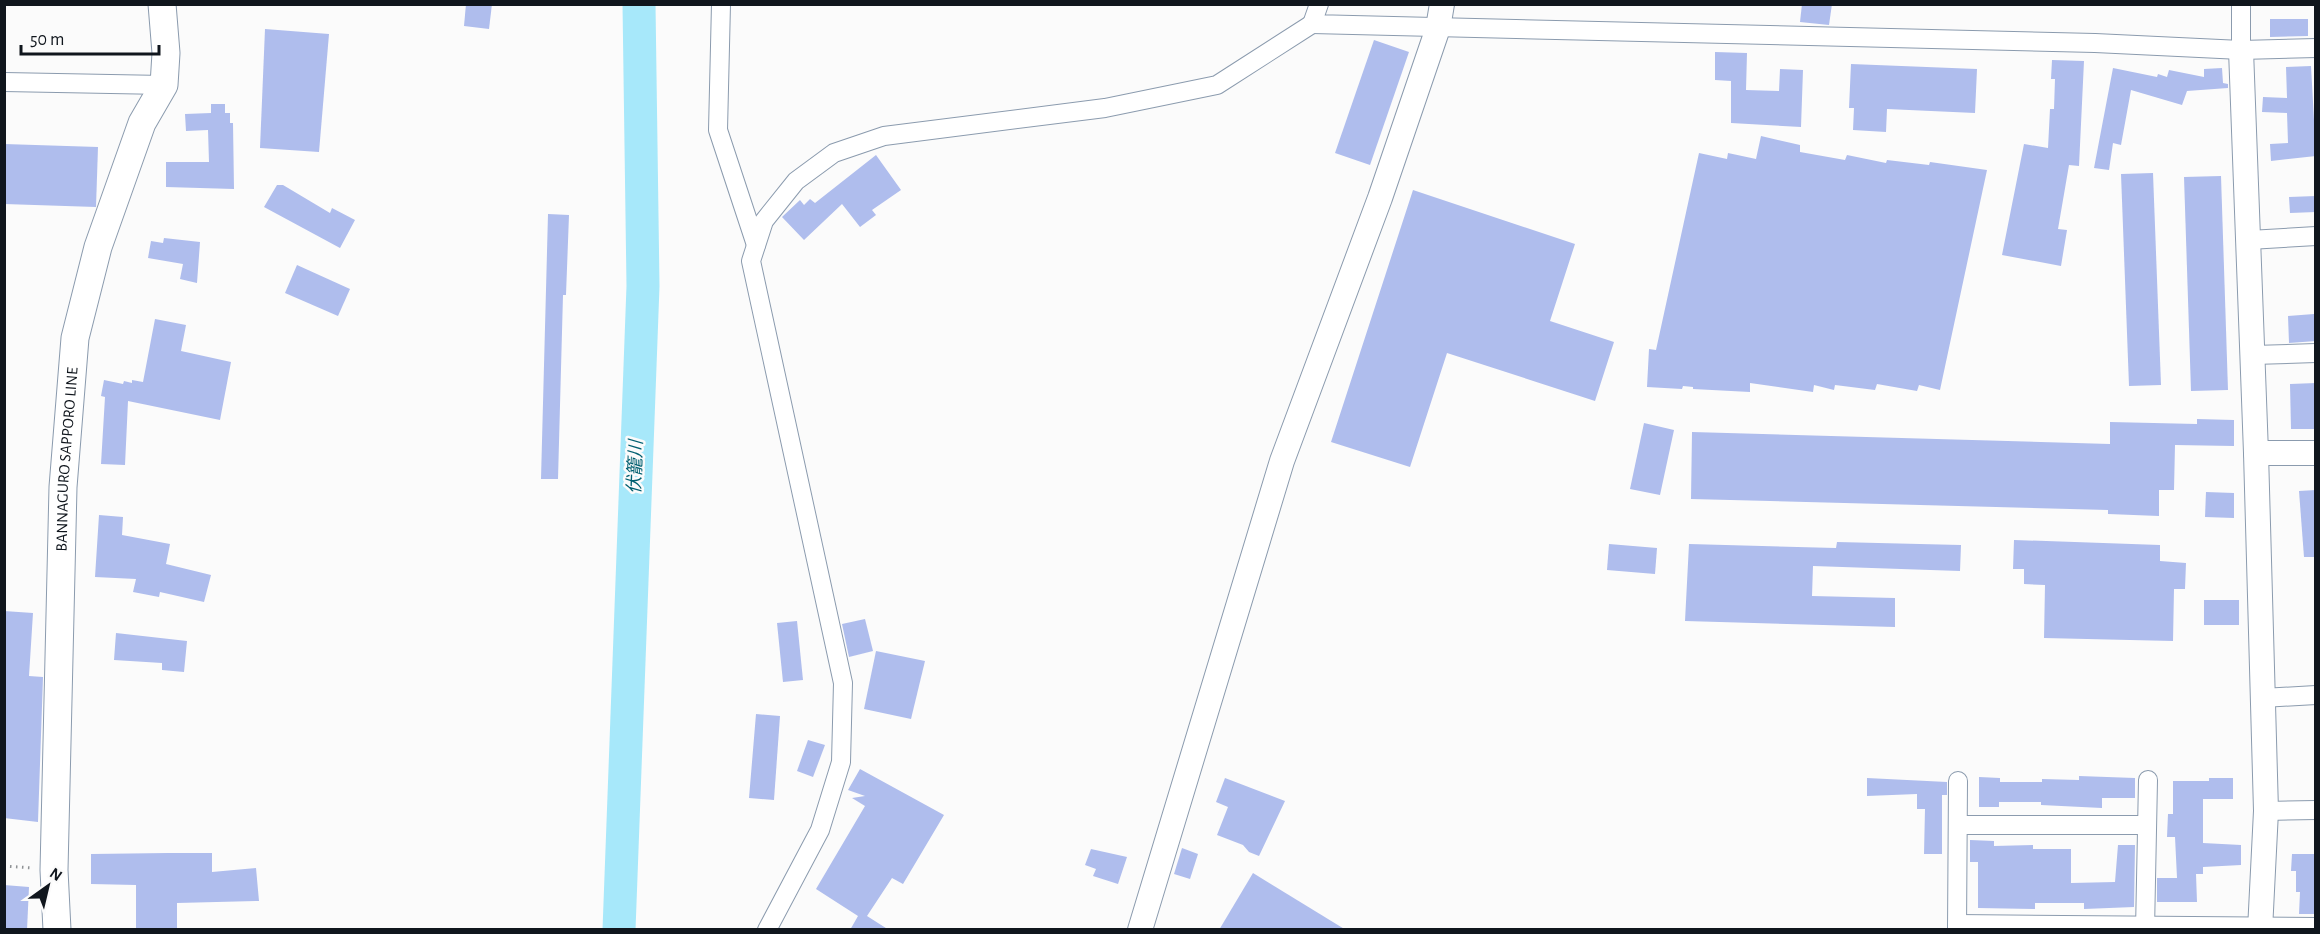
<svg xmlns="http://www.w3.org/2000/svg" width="2320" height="934" font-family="'Alegreya Sans','Noto Sans JP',sans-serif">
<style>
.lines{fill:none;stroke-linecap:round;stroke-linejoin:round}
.river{stroke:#a7e8fa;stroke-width:33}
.building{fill:#afbded}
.minor-casing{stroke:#8b9bae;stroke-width:20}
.tertiary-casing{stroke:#8b9bae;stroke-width:26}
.secondary-casing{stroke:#8b9bae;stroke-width:29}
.path{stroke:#8f9295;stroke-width:3;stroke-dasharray:1.5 4.5;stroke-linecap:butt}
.minor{stroke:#fff;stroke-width:18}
.tertiary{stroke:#fff;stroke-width:24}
.secondary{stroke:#fff;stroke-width:27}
.labels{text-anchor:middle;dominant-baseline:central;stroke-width:5;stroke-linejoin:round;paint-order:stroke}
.street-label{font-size:16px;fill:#10161d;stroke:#fbfbfb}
.water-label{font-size:18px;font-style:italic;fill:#005f70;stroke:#fbfbfb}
</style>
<rect width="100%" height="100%" fill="#fbfbfb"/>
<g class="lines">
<polyline class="river" points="619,930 643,286 639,4"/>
</g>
<g class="building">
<polygon points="466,4 492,4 489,29 464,26"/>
<polygon points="1802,4 1832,4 1829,25 1800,22"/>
<polygon points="2270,19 2308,19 2308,36 2270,37"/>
<polygon points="265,29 329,34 319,152 260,148"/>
<polygon points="1374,40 1409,52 1370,165 1335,153"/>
<polygon points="1715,52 1747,53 1746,90 1779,91 1780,69 1803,70 1801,127 1731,123 1731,81 1715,80"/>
<polygon points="2052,60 2084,61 2079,166 2069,165 2058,229 2067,230 2061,266 2002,255 2024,144 2048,148 2050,109 2054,109 2055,79 2051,79"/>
<polygon points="1851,64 1977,69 1975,113 1887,109 1886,132 1853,130 1854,108 1849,108"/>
<polygon points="2311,66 2316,156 2271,161 2270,144 2288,143 2287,113 2262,112 2263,97 2287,98 2286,67"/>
<polygon points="2113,68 2157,77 2158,74 2167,77 2169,70 2204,77 2204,69 2222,68 2223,83 2228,84 2228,88 2187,91 2182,105 2131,90 2121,145 2113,143 2109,170 2094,168"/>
<polygon points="211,104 225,104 225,113 230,113 230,123 233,123 234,189 166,187 166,162 209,162 208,130 186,131 185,114 211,113"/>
<polygon points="1761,136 1800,145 1800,152 1845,160 1847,155 1886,163 1887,160 1929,165 1930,162 1987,170 1940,390 1919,385 1917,391 1877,384 1875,390 1835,385 1834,390 1814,385 1813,392 1750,383 1750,392 1693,389 1693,387 1683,386 1682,389 1647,387 1649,349 1656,350 1699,153 1727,159 1728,153 1756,159"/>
<polygon points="4,144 98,147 96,207 4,204"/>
<polygon points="876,155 901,190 872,210 876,215 860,227 842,204 804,240 782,217 800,200 804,205 810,199 815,203"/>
<polygon points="2153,173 2161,385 2129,386 2121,174"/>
<polygon points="2221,176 2228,390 2191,391 2184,177"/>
<polygon points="277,185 283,185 330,213 332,208 355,220 340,248 264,207"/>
<polygon points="1413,190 1575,244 1550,321 1614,342 1595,401 1447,353 1410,467 1331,442"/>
<polygon points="2316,196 2316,212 2290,213 2289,197"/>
<polygon points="548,214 569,215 566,295 563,295 558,479 541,479"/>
<polygon points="164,238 200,242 197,283 180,279 183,264 148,258 151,241 163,243"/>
<polygon points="297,265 350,289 338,316 285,293"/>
<polygon points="2314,314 2316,341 2289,343 2288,316"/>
<polygon points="155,319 186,325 181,351 231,362 220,420 128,401 125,465 101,464 105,397 101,396 104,380 123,384 124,381 132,383 132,380 143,382"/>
<polygon points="2316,383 2316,429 2291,429 2290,384"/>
<polygon points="2197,419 2234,420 2234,446 2175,445 2174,490 2159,490 2159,516 2108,514 2108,510 1691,499 1692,432 2110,444 2110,422 2197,424"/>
<polygon points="1644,423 1674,430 1660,495 1630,489"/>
<polygon points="2316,490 2316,557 2304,557 2299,491"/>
<polygon points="2206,492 2234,493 2234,518 2205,517"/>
<polygon points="99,515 123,517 122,535 170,544 166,564 211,575 204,602 160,592 159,597 133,592 136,579 95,577"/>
<polygon points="2014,540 2160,545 2160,561 2186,563 2185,589 2174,589 2173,641 2044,638 2045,585 2024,584 2024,569 2013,569"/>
<polygon points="1837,542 1961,545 1960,571 1813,566 1812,596 1895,598 1895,627 1685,621 1689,544 1836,548"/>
<polygon points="1609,544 1657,548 1655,574 1607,570"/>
<rect x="2204" y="600" width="35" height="25"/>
<polygon points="4,611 33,613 29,676 43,677 38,822 4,818"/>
<polygon points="865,619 873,651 849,657 842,624"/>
<polygon points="797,621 803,680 783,682 777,623"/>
<polygon points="116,633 187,641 184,672 162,670 162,663 114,660"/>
<polygon points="876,651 925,661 911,719 864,709"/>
<polygon points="756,714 780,716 774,800 749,798"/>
<polygon points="808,740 825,745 813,777 797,771"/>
<polygon points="860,769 944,815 903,884 892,878 867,916 889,930 850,930 858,916 816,889 865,806 852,798 865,796 848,790"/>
<polygon points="2079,776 2135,778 2135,798 2102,798 2102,808 2041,805 2041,802 1999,802 1999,807 1979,807 1979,777 2000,778 2000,782 2042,782 2042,779 2079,780"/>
<polygon points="1225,778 1285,801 1259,856 1249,852 1243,845 1217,835 1228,807 1216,802"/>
<polygon points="1867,778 1947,782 1947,795 1942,795 1942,854 1924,854 1925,809 1917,809 1917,794 1867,796"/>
<polygon points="2209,778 2233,778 2233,799 2203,799 2203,843 2241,845 2241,865 2203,867 2203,874 2196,874 2197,902 2157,902 2157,878 2177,878 2175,837 2167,837 2168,814 2173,814 2173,781 2209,781"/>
<polygon points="1970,840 1994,841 1994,846 2033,845 2033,849 2071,849 2071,883 2115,882 2118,845 2135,845 2134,907 2084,909 2084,903 2035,903 2035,909 1978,908 1978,862 1970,862"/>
<polygon points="1182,848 1198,854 1190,879 1174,874"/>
<polygon points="1091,849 1127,857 1118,884 1093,876 1096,869 1085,865"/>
<polygon points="168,853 212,853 212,872 256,868 259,901 177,903 177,930 136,930 136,885 91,884 91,854"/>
<polygon points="2292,854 2316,854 2316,914 2299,914 2300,892 2296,892 2296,871 2291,871"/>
<polygon points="1253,873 1346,930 1219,930"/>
<polygon points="4,885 29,887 27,930 4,929"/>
</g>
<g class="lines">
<g class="minor-casing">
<g id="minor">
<polyline points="721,4 718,130 756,245"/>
<polyline points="1319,4 1312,24 2095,43 2241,50 2316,48"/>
<polyline points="2241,4 2241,50"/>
<polyline points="4,82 164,85"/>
<polyline points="2249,240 2316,236"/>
<polyline points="2253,355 2316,353"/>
<polyline points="2262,698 2316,695"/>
<polyline points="2266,811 2316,810"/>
<polyline points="1959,825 2147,825"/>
<polyline points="1957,924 2316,927"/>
<polyline points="767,930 820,830 841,762 843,683 751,261 764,221 796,181 834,153 884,136 1105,108 1217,85 1312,24"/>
<polyline points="1957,930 1958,781"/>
<polyline points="2145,930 2148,780"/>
</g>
</g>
<g class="tertiary-casing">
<g id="tertiary">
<polyline points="2241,50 2256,453 2266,811 2260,930"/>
<polyline points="2256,453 2316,453"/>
<polyline points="1140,930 1282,461 1380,198 1438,28 1442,4"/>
</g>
</g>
<g class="secondary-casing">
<g id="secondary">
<path id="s1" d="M 57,930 L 54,870 L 63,487 L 75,338 L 98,247 L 142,123 L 164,85 L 166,53 L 162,4"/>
</g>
</g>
<polyline class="path" points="4,866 33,868"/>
<use href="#minor" class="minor"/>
<use href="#tertiary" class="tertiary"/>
<use href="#secondary" class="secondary"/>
</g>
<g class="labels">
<g class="street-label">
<text stroke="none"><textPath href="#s1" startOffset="471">BANNAGURO SAPPORO LINE</textPath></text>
</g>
<g class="water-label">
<text transform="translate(636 467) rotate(-88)">伏籠川</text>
</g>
</g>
<rect width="2320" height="934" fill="none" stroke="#10161d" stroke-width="12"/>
<g transform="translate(48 886) rotate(34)" stroke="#fbfbfb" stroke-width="4.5" paint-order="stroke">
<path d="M0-4.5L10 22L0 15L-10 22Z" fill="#10161d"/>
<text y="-9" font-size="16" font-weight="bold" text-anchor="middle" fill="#10161d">N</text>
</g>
<path d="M21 45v9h138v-9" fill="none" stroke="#10161d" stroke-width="3"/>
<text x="30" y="45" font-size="18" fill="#10161d" stroke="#fbfbfb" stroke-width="4.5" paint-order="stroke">50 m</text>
</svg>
